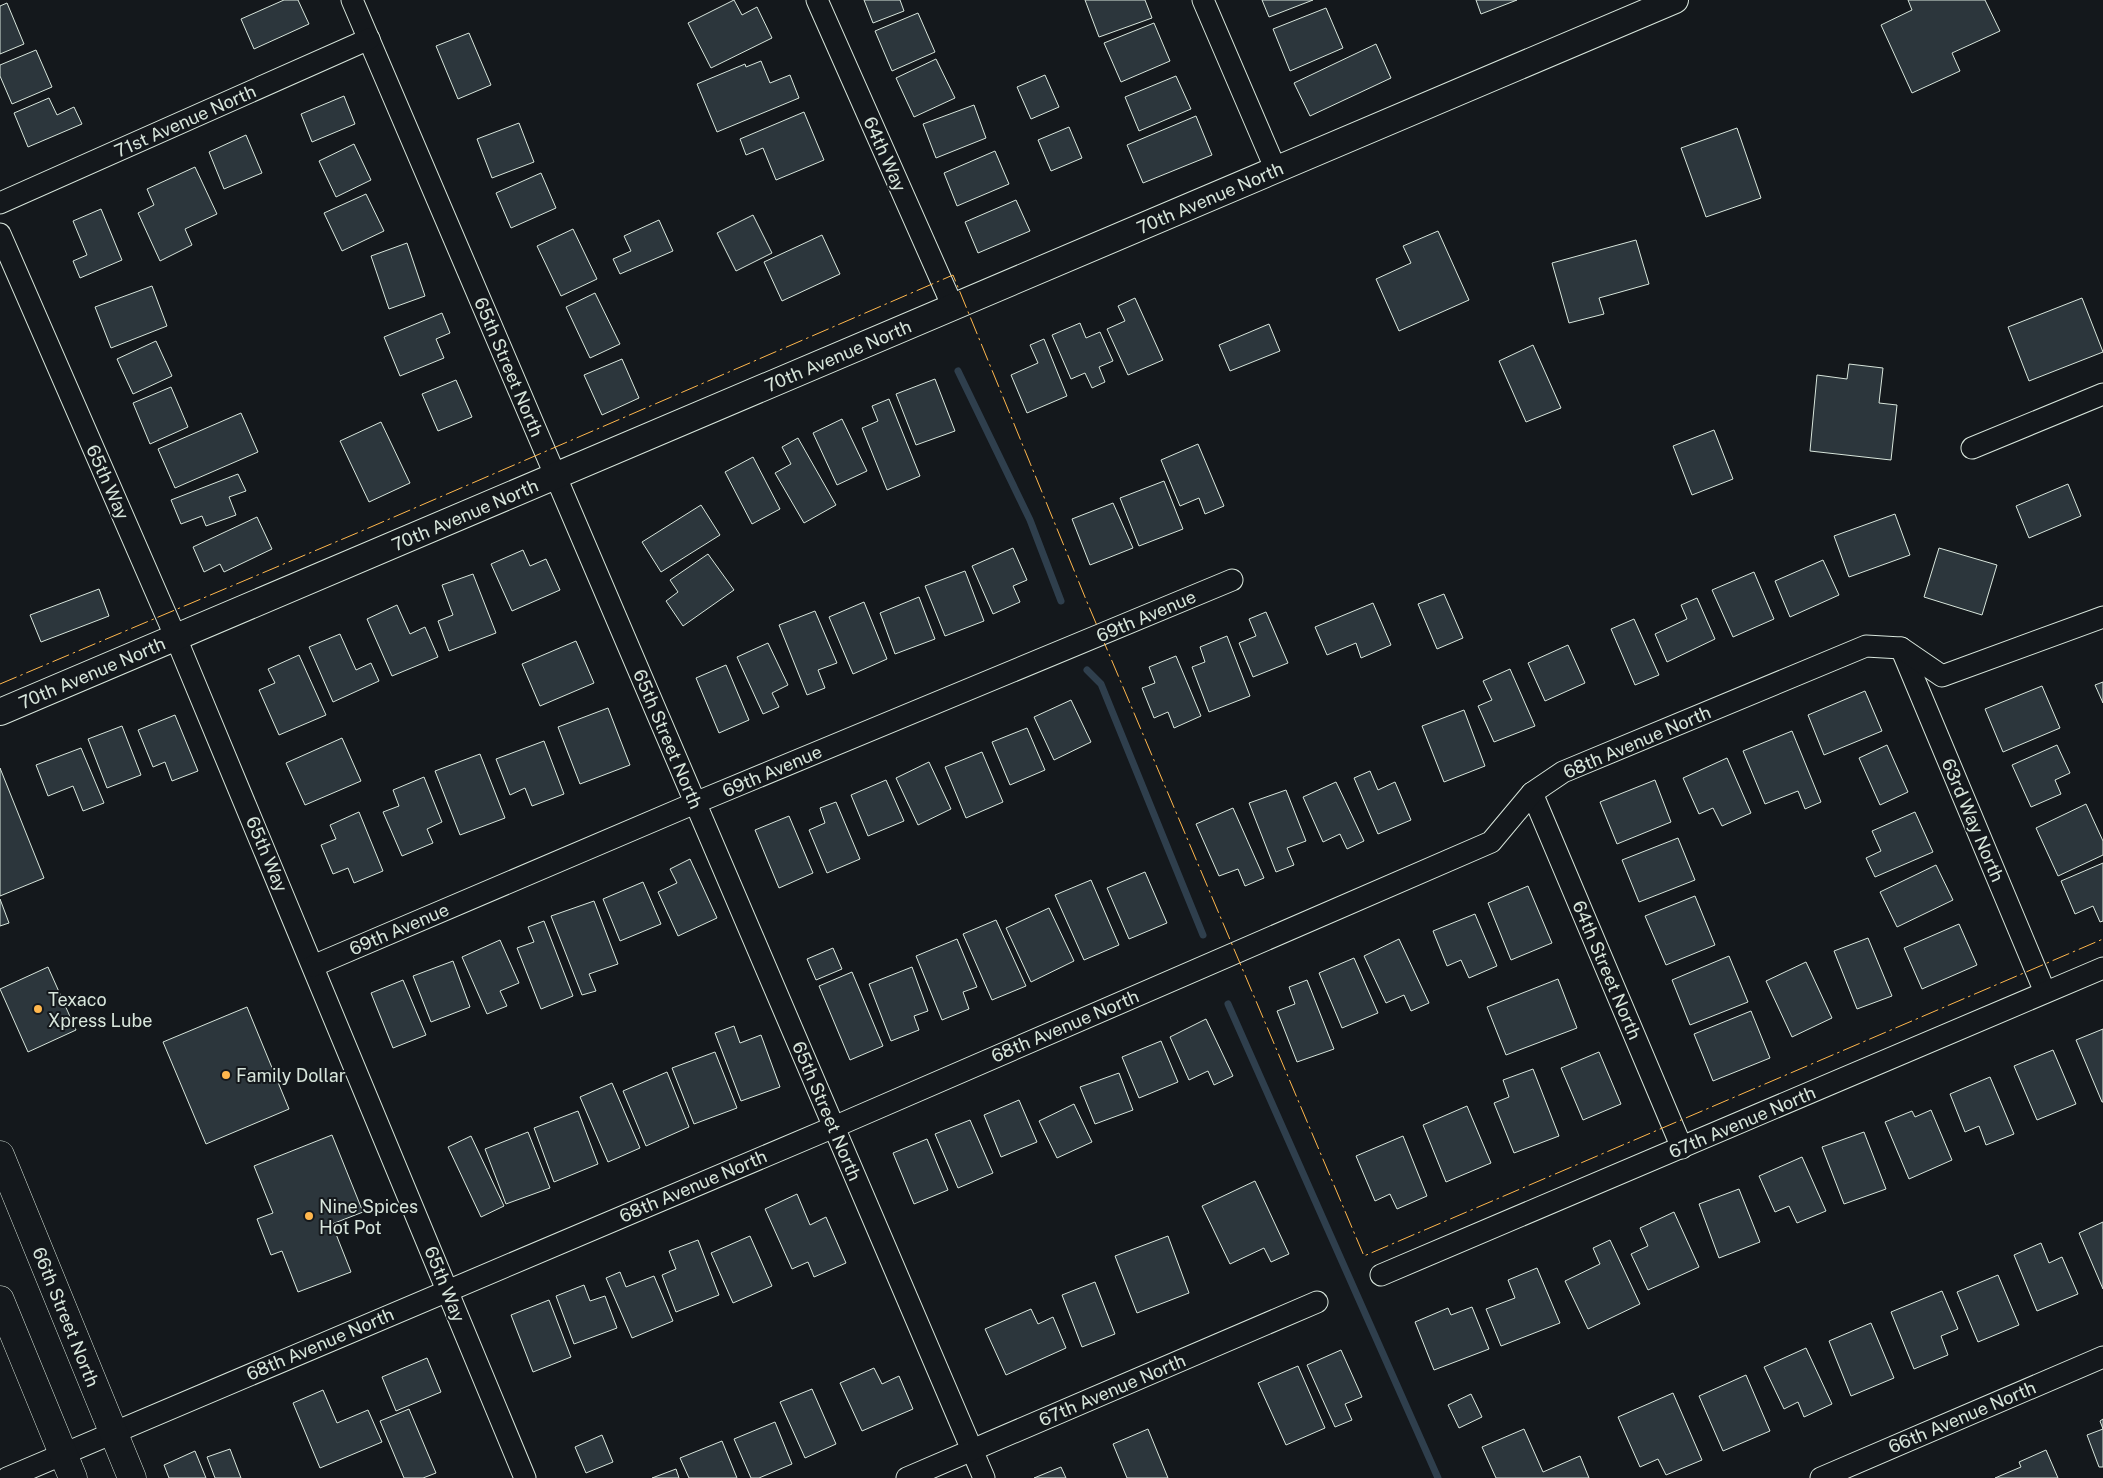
<svg xmlns="http://www.w3.org/2000/svg" width="2103" height="1478" font-family="'Public Sans',sans-serif">
<style>
.lines{fill:none;stroke-linecap:round;stroke-linejoin:round}
.stream{stroke:#2f3f4d;stroke-width:7}
.building{fill:#2c363c;stroke:#d8e6dc}
.minor-casing{stroke:#d8e6dc;stroke-width:23}
.tertiary-casing{stroke:#d8e6dc;stroke-width:28}
.primary-casing{stroke:#d8e6dc;stroke-width:29}
.minor{stroke:#14181c;stroke-width:21}
.tertiary{stroke:#14181c;stroke-width:26}
.primary{stroke:#14181c;stroke-width:28}
.power{stroke:#ffb74d;stroke-width:1;stroke-dasharray:18 4 2.5 4;stroke-linecap:butt}
.poi-dot{fill:#ffb74d;stroke:#14181c;stroke-width:2}
.labels{text-anchor:middle;dominant-baseline:central;stroke-width:4;stroke-linejoin:round;paint-order:stroke}
.street-label{font-size:18px;fill:#d8e6dc;stroke:#14181c}
.poi-label{font-size:18px;fill:#d8e6dc;stroke:#14181c;text-anchor:start}
</style>
<rect width="100%" height="100%" fill="#14181c"/>
<g class="lines">
<g class="stream">
<polyline points="958,371 1030,520 1061,601"/>
<polyline points="1087,670 1101,684 1203,935"/>
<polyline points="1228,1004 1438,1478"/>
</g>
</g>
<g class="building">
<polygon points="284,0 298,0 309,24 254,49 241,19"/>
<polygon points="734,0 742,15 757,7 772,38 711,68 688,23"/>
<polygon points="864,0 900,0 904,11 873,23"/>
<polygon points="1085,0 1145,0 1152,18 1099,37"/>
<polygon points="1262,0 1313,0 1269,17"/>
<polygon points="1476,0 1517,0 1481,14"/>
<polygon points="1908,0 1985,0 2000,31 1952,53 1960,71 1912,93 1881,25 1912,10"/>
<polygon points="7,3 24,44 0,54 0,6"/>
<polygon points="1326,8 1343,48 1290,71 1273,29"/>
<polygon points="918,13 935,52 892,71 875,31"/>
<polygon points="1154,23 1170,61 1121,82 1104,43"/>
<polygon points="469,33 491,85 458,99 436,46"/>
<polygon points="1376,44 1391,78 1310,116 1294,83"/>
<polygon points="36,50 52,87 12,104 0,76 0,65"/>
<polygon points="936,59 955,98 914,117 896,78"/>
<polygon points="761,61 770,83 790,75 799,98 717,132 697,84 745,64 746,67"/>
<polygon points="1045,75 1059,107 1031,119 1017,87"/>
<polygon points="1176,76 1191,109 1139,131 1125,97"/>
<polygon points="344,96 355,124 312,142 301,114"/>
<polygon points="49,98 57,115 74,107 82,124 28,147 14,113"/>
<polygon points="974,105 986,138 936,158 923,124"/>
<polygon points="804,112 824,160 776,180 763,148 746,155 740,139"/>
<polygon points="1196,116 1212,155 1143,183 1127,145"/>
<polygon points="519,123 534,162 492,178 477,139"/>
<polygon points="1069,127 1082,158 1051,171 1038,140"/>
<polygon points="1737,128 1761,198 1706,217 1681,148"/>
<polygon points="246,135 262,173 224,189 209,152"/>
<polygon points="354,144 371,180 336,197 319,161"/>
<polygon points="995,151 1009,184 957,206 944,173"/>
<polygon points="195,167 217,214 185,229 192,245 160,261 138,213 154,205 147,189"/>
<polygon points="541,173 556,208 511,228 496,193"/>
<polygon points="366,194 384,231 342,251 324,213"/>
<polygon points="1016,200 1030,231 978,253 965,222"/>
<polygon points="101,209 122,260 80,278 73,261 87,255 73,221"/>
<polygon points="753,215 772,253 736,271 717,233"/>
<polygon points="659,220 673,251 620,274 613,259 631,251 624,236"/>
<polygon points="573,229 597,279 561,296 537,246"/>
<polygon points="1438,231 1469,300 1399,331 1376,279 1411,263 1403,246"/>
<polygon points="822,235 840,274 782,301 764,262"/>
<polygon points="1636,240 1649,284 1599,298 1604,314 1569,323 1552,263"/>
<polygon points="407,243 425,296 389,309 371,256"/>
<polygon points="152,286 167,326 111,348 95,307"/>
<polygon points="595,293 620,344 590,358 566,307"/>
<polygon points="1135,298 1163,360 1128,375 1107,329 1125,321 1118,306"/>
<polygon points="2082,298 2103,352 2029,381 2008,327"/>
<polygon points="442,313 450,333 436,339 444,358 400,376 384,337"/>
<polygon points="1080,323 1086,338 1100,332 1113,361 1099,367 1105,382 1092,388 1085,373 1071,379 1052,335"/>
<polygon points="1269,324 1280,351 1230,371 1219,345"/>
<polygon points="1044,339 1067,396 1027,413 1011,375 1038,363 1030,345"/>
<polygon points="156,341 172,376 133,394 117,359"/>
<polygon points="1533,345 1561,408 1526,422 1499,361"/>
<polygon points="622,359 639,398 602,415 584,375"/>
<polygon points="1849,364 1883,368 1879,403 1897,405 1891,460 1810,451 1817,375 1847,379"/>
<polygon points="935,379 955,431 916,445 896,394"/>
<polygon points="456,380 472,417 438,431 422,394"/>
<polygon points="171,387 188,427 150,444 133,403"/>
<polygon points="889,399 920,476 887,490 862,428 878,421 872,406"/>
<polygon points="241,413 258,452 175,488 158,449"/>
<polygon points="842,419 867,471 837,485 813,433"/>
<polygon points="381,422 410,483 369,502 340,441"/>
<polygon points="1714,430 1733,479 1692,495 1673,446"/>
<polygon points="798,438 836,505 804,523 775,473 791,464 782,447"/>
<polygon points="1198,444 1224,506 1205,514 1199,498 1180,506 1161,460"/>
<polygon points="753,457 780,509 752,524 725,472"/>
<polygon points="238,474 246,491 229,497 236,515 206,526 202,516 181,524 171,500"/>
<polygon points="1164,481 1183,529 1139,546 1120,498"/>
<polygon points="2068,484 2081,516 2029,538 2016,506"/>
<polygon points="1113,503 1133,548 1090,565 1072,519"/>
<polygon points="701,505 720,535 661,572 642,542"/>
<polygon points="1895,514 1910,555 1849,577 1834,536"/>
<polygon points="257,517 272,549 224,572 220,564 204,572 193,547"/>
<polygon points="1013,548 1027,580 1013,586 1020,602 993,614 972,566"/>
<polygon points="1939,548 1997,565 1982,615 1924,597"/>
<polygon points="523,550 530,566 546,559 560,590 512,611 491,564"/>
<polygon points="708,554 734,590 683,626 666,601 678,592 670,580"/>
<polygon points="1823,560 1839,595 1790,617 1775,581"/>
<polygon points="965,571 984,621 945,636 925,586"/>
<polygon points="1754,572 1774,619 1733,637 1712,590"/>
<polygon points="473,574 496,633 449,651 438,621 453,615 442,585"/>
<polygon points="99,589 109,616 41,642 30,615"/>
<polygon points="1444,594 1463,638 1437,649 1418,604"/>
<polygon points="919,597 935,639 895,654 880,613"/>
<polygon points="1697,598 1715,639 1667,662 1655,634 1687,619 1681,605"/>
<polygon points="864,602 887,659 853,674 829,617"/>
<polygon points="1373,603 1391,645 1361,658 1356,643 1327,655 1315,627"/>
<polygon points="397,605 410,634 425,627 438,657 392,676 367,619"/>
<polygon points="815,611 837,663 818,670 825,688 807,695 779,625"/>
<polygon points="1266,612 1288,663 1253,677 1239,643 1256,636 1249,619"/>
<polygon points="1634,619 1659,675 1635,685 1611,629"/>
<polygon points="340,634 356,670 371,663 379,681 333,702 309,647"/>
<polygon points="1227,636 1250,696 1209,712 1192,667 1205,662 1200,647"/>
<polygon points="576,641 594,683 540,706 522,664"/>
<polygon points="768,643 788,685 772,693 779,707 763,714 737,657"/>
<polygon points="1568,645 1585,683 1545,701 1528,663"/>
<polygon points="299,655 326,715 279,735 259,690 275,683 268,669"/>
<polygon points="1176,656 1201,716 1174,728 1168,712 1154,718 1142,688 1155,683 1149,667"/>
<polygon points="726,665 749,720 719,733 696,678"/>
<polygon points="1510,669 1535,726 1494,742 1478,706 1492,700 1483,681"/>
<polygon points="2103,682 2103,703 2095,685"/>
<polygon points="2042,686 2060,728 2003,752 1985,709"/>
<polygon points="1865,691 1882,731 1824,755 1808,715"/>
<polygon points="1071,700 1091,742 1054,760 1034,717"/>
<polygon points="608,708 630,765 580,784 558,727"/>
<polygon points="1464,710 1485,766 1444,782 1422,726"/>
<polygon points="175,715 198,771 172,781 165,762 153,767 138,730"/>
<polygon points="122,726 141,775 107,788 88,739"/>
<polygon points="1027,728 1045,770 1010,785 992,742"/>
<polygon points="1792,731 1821,802 1805,809 1798,791 1765,804 1743,751"/>
<polygon points="342,738 361,781 305,805 286,763"/>
<polygon points="544,741 564,794 532,806 525,788 510,795 496,759"/>
<polygon points="1887,745 1908,792 1880,805 1859,758"/>
<polygon points="2057,745 2070,773 2055,780 2061,794 2031,807 2012,765"/>
<polygon points="81,748 104,803 83,811 73,786 48,796 36,765"/>
<polygon points="982,752 1003,802 966,818 945,767"/>
<polygon points="480,754 505,818 460,835 435,771"/>
<polygon points="1727,758 1751,813 1722,826 1713,808 1699,814 1683,778"/>
<polygon points="929,762 951,809 918,825 896,778"/>
<polygon points="0,768 44,878 0,896"/>
<polygon points="1370,771 1378,790 1395,782 1411,820 1378,834 1354,778"/>
<polygon points="424,777 442,822 427,829 433,843 402,856 383,812 399,806 393,790"/>
<polygon points="886,780 904,821 868,836 851,795"/>
<polygon points="1655,780 1671,822 1617,844 1600,802"/>
<polygon points="1336,782 1364,841 1347,849 1340,834 1323,842 1303,797"/>
<polygon points="1286,790 1306,841 1287,848 1294,865 1276,872 1249,803"/>
<polygon points="836,802 860,859 827,873 809,830 825,823 820,808"/>
<polygon points="2086,804 2103,841 2103,855 2058,876 2036,828"/>
<polygon points="1233,808 1264,878 1245,886 1238,869 1219,876 1196,824"/>
<polygon points="359,812 383,871 354,883 348,868 333,874 321,845 336,839 330,825"/>
<polygon points="1915,812 1933,852 1875,877 1866,858 1881,851 1872,831"/>
<polygon points="789,816 813,873 779,888 755,830"/>
<polygon points="1678,838 1695,880 1639,902 1622,860"/>
<polygon points="690,859 717,918 678,936 658,892 677,883 670,869"/>
<polygon points="2103,863 2103,921 2100,922 2093,906 2075,914 2061,881"/>
<polygon points="1936,865 1953,900 1897,927 1880,892"/>
<polygon points="1145,872 1167,923 1129,939 1107,888"/>
<polygon points="1091,880 1119,945 1084,960 1055,895"/>
<polygon points="643,882 661,924 620,941 603,899"/>
<polygon points="1528,886 1552,943 1511,960 1488,903"/>
<polygon points="1695,896 1715,945 1666,965 1645,916"/>
<polygon points="0,899 9,923 0,926"/>
<polygon points="594,901 618,964 589,974 596,991 582,995 551,916"/>
<polygon points="1049,908 1074,961 1031,982 1006,928"/>
<polygon points="1475,914 1497,966 1469,978 1461,960 1447,966 1433,931"/>
<polygon points="996,920 1026,986 992,1000 963,934"/>
<polygon points="544,921 573,996 541,1009 517,948 534,942 528,927"/>
<polygon points="1959,924 1977,965 1922,989 1904,948"/>
<polygon points="1868,938 1892,996 1857,1009 1834,951"/>
<polygon points="957,939 977,987 963,992 969,1009 942,1020 916,956"/>
<polygon points="1399,939 1429,1003 1411,1011 1404,995 1386,1003 1364,956"/>
<polygon points="500,940 519,983 500,991 507,1006 487,1014 462,957"/>
<polygon points="833,948 842,969 816,980 807,959"/>
<polygon points="1729,956 1748,1002 1690,1025 1672,980"/>
<polygon points="1354,958 1378,1013 1342,1028 1319,973"/>
<polygon points="453,961 470,1007 431,1022 413,976"/>
<polygon points="1806,962 1832,1018 1792,1037 1766,981"/>
<polygon points="48,967 76,1030 28,1052 0,989"/>
<polygon points="912,967 928,1011 914,1016 919,1030 891,1041 869,984"/>
<polygon points="852,972 883,1046 850,1060 819,986"/>
<polygon points="1558,979 1577,1028 1506,1055 1487,1007"/>
<polygon points="403,980 426,1035 393,1048 371,993"/>
<polygon points="1307,980 1334,1049 1297,1062 1277,1011 1295,1004 1289,987"/>
<polygon points="247,1007 289,1109 206,1144 163,1042"/>
<polygon points="1751,1011 1770,1058 1713,1081 1694,1034"/>
<polygon points="1206,1019 1233,1076 1214,1085 1208,1071 1189,1080 1170,1037"/>
<polygon points="734,1026 740,1043 761,1035 780,1087 741,1101 715,1033"/>
<polygon points="2103,1029 2103,1102 2102,1102 2076,1040"/>
<polygon points="1161,1041 1178,1082 1139,1098 1122,1057"/>
<polygon points="2053,1050 2076,1104 2037,1120 2014,1066"/>
<polygon points="715,1052 737,1108 694,1124 672,1068"/>
<polygon points="1599,1052 1621,1104 1583,1120 1561,1068"/>
<polygon points="1533,1069 1559,1136 1514,1153 1494,1103 1509,1097 1503,1080"/>
<polygon points="667,1072 689,1127 646,1146 623,1091"/>
<polygon points="1119,1073 1133,1110 1095,1124 1080,1087"/>
<polygon points="1990,1077 2014,1134 1986,1145 1979,1126 1965,1132 1950,1094"/>
<polygon points="612,1083 640,1148 608,1162 580,1097"/>
<polygon points="1019,1100 1037,1142 1001,1157 984,1115"/>
<polygon points="1074,1104 1092,1142 1057,1158 1039,1121"/>
<polygon points="1467,1106 1491,1163 1446,1182 1423,1125"/>
<polygon points="1931,1110 1952,1160 1909,1179 1885,1122 1912,1111 1915,1117"/>
<polygon points="578,1111 598,1164 554,1182 534,1128"/>
<polygon points="970,1120 993,1173 958,1188 935,1134"/>
<polygon points="528,1132 550,1188 506,1204 485,1149"/>
<polygon points="1864,1132 1886,1189 1844,1204 1822,1147"/>
<polygon points="332,1135 363,1212 332,1224 351,1272 298,1292 282,1251 271,1255 257,1219 273,1213 254,1166"/>
<polygon points="471,1136 504,1206 481,1217 448,1147"/>
<polygon points="1403,1136 1427,1196 1397,1209 1390,1194 1375,1201 1356,1156"/>
<polygon points="927,1139 948,1190 914,1204 893,1153"/>
<polygon points="1802,1157 1826,1211 1797,1223 1789,1206 1775,1212 1759,1176"/>
<polygon points="1255,1181 1289,1254 1271,1262 1264,1248 1230,1264 1202,1206"/>
<polygon points="1739,1189 1760,1242 1719,1258 1699,1204"/>
<polygon points="797,1194 810,1225 826,1217 846,1263 814,1277 808,1262 792,1269 765,1209"/>
<polygon points="1674,1212 1699,1267 1648,1290 1631,1254 1648,1246 1640,1228"/>
<polygon points="2103,1222 2103,1289 2079,1233"/>
<polygon points="750,1236 772,1286 733,1303 711,1253"/>
<polygon points="1168,1236 1189,1293 1137,1313 1115,1256"/>
<polygon points="698,1240 719,1295 676,1312 662,1275 676,1269 669,1251"/>
<polygon points="1610,1240 1640,1304 1588,1329 1565,1281 1600,1264 1593,1248"/>
<polygon points="2041,1243 2049,1263 2062,1257 2078,1294 2037,1311 2014,1255"/>
<polygon points="1537,1268 1560,1323 1501,1346 1486,1309 1515,1298 1508,1280"/>
<polygon points="620,1272 626,1287 654,1276 673,1321 632,1338 606,1278"/>
<polygon points="1998,1275 2019,1325 1978,1342 1957,1292"/>
<polygon points="1095,1282 1115,1334 1082,1347 1062,1295"/>
<polygon points="584,1285 590,1301 605,1296 617,1328 574,1344 556,1296"/>
<polygon points="1942,1291 1958,1329 1941,1336 1948,1355 1914,1369 1891,1312"/>
<polygon points="549,1300 571,1357 533,1372 511,1315"/>
<polygon points="1472,1307 1489,1349 1434,1370 1415,1322 1448,1308 1451,1315"/>
<polygon points="1031,1309 1038,1324 1053,1317 1066,1348 1006,1375 985,1329"/>
<polygon points="1871,1323 1894,1378 1851,1396 1829,1341"/>
<polygon points="1806,1348 1832,1404 1804,1417 1798,1402 1784,1409 1764,1367"/>
<polygon points="1341,1350 1362,1397 1345,1404 1352,1420 1335,1427 1307,1365"/>
<polygon points="427,1358 441,1392 396,1411 382,1377"/>
<polygon points="1298,1366 1325,1428 1286,1445 1258,1383"/>
<polygon points="874,1368 882,1384 899,1376 913,1409 862,1431 840,1383"/>
<polygon points="1746,1375 1770,1431 1723,1451 1699,1396"/>
<polygon points="812,1389 836,1444 805,1458 780,1402"/>
<polygon points="323,1390 337,1423 368,1410 382,1442 320,1468 293,1403"/>
<polygon points="1673,1393 1702,1460 1666,1475 1658,1459 1640,1467 1618,1417"/>
<polygon points="1471,1394 1482,1417 1459,1428 1448,1405"/>
<polygon points="409,1409 436,1473 423,1478 404,1478 380,1421"/>
<polygon points="2103,1419 2103,1467 2099,1467 2087,1435 2103,1429 2100,1421"/>
<polygon points="775,1422 792,1464 759,1478 751,1478 734,1439"/>
<polygon points="1148,1429 1168,1478 1127,1478 1113,1444"/>
<polygon points="1524,1429 1543,1472 1580,1456 1589,1478 1496,1478 1482,1447"/>
<polygon points="602,1435 613,1462 586,1473 575,1447"/>
<polygon points="722,1441 737,1478 689,1478 680,1458"/>
<polygon points="230,1449 241,1478 215,1478 207,1457"/>
<polygon points="2046,1450 2058,1478 1995,1478 2021,1467 2019,1462"/>
<polygon points="195,1451 206,1478 169,1478 164,1465"/>
<polygon points="1061,1467 1066,1478 1034,1478"/>
<polygon points="676,1469 679,1478 652,1478"/>
</g>
<g class="lines">
<g class="minor-casing">
<g id="minor">
<polyline points="352,0 984,1478"/>
<polyline points="817,0 953,307"/>
<polyline points="1203,0 1276,170"/>
<polyline points="0,203 369,39"/>
<polyline points="0,234 176,638 525,1478"/>
<polyline points="1972,448 2103,394"/>
<polyline points="1901,648 2045,992"/>
<polyline points="1532,793 1682,1148"/>
<polyline points="313,966 695,803 1232,580"/>
<polyline points="1381,1275 2103,968"/>
<polyline points="7,1478 834,1127 1491,842 1532,793 1563,772 1866,646 1901,648 1942,676 2103,617"/>
<polyline points="907,1478 1317,1302"/>
<polyline points="1821,1478 2103,1357"/>
</g>
</g>
<g class="tertiary-casing">
<polyline id="tertiary" points="0,712 1675,0"/>
</g>
<g class="primary-casing">
<g id="primary">
<polyline points="0,1155 132,1478"/>
<polyline points="0,1300 73,1478"/>
</g>
</g>
<use href="#minor" class="minor"/>
<use href="#tertiary" class="tertiary"/>
<use href="#primary" class="primary"/>
<polyline class="power" points="0,684 357,533 953,275 1087,602 1364,1256 2103,939"/>
</g>
<g class="poi-dot">
<circle cx="38" cy="1009" r="5"/>
<circle cx="226" cy="1075" r="5"/>
<circle cx="309" cy="1216" r="5"/>
</g>
<g class="labels">
<g class="street-label">
<text transform="translate(185 121) rotate(-24)">71st Avenue North</text>
<text transform="translate(885 154) rotate(66)">64th Way</text>
<text transform="translate(1210 198) rotate(-23)">70th Avenue North</text>
<text transform="translate(838 356) rotate(-23)">70th Avenue North</text>
<text transform="translate(509 367) rotate(67)">65th Street North</text>
<text transform="translate(108 482) rotate(66)">65th Way</text>
<text transform="translate(465 515) rotate(-23)">70th Avenue North</text>
<text transform="translate(1146 616) rotate(-23)">69th Avenue</text>
<text transform="translate(92 673) rotate(-23)">70th Avenue North</text>
<text transform="translate(668 739) rotate(67)">65th Street North</text>
<text transform="translate(1637 742) rotate(-23)">68th Avenue North</text>
<text transform="translate(772 771) rotate(-23)">69th Avenue</text>
<text transform="translate(1973 820) rotate(67)">63rd Way North</text>
<text transform="translate(267 854) rotate(67)">65th Way</text>
<text transform="translate(399 929) rotate(-23)">69th Avenue</text>
<text transform="translate(1607 970) rotate(67)">64th Street North</text>
<text transform="translate(1065 1026) rotate(-23)">68th Avenue North</text>
<text transform="translate(827 1111) rotate(67)">65th Street North</text>
<text transform="translate(1742 1122) rotate(-23)">67th Avenue North</text>
<text transform="translate(693 1186) rotate(-23)">68th Avenue North</text>
<text transform="translate(445 1284) rotate(68)">65th Way</text>
<text transform="translate(66 1317) rotate(68)">66th Street North</text>
<text transform="translate(320 1344) rotate(-23)">68th Avenue North</text>
<text transform="translate(1112 1390) rotate(-23)">67th Avenue North</text>
<text transform="translate(1962 1417) rotate(-23)">66th Avenue North</text>
</g>
<g class="poi-label">
<text x="48" y="999">Texaco<tspan x="48" dy="21">Xpress Lube</tspan></text>
<text x="236" y="1075">Family Dollar</text>
<text x="319" y="1206">Nine Spices<tspan x="319" dy="21">Hot Pot</tspan></text>
</g>
</g>
</svg>
